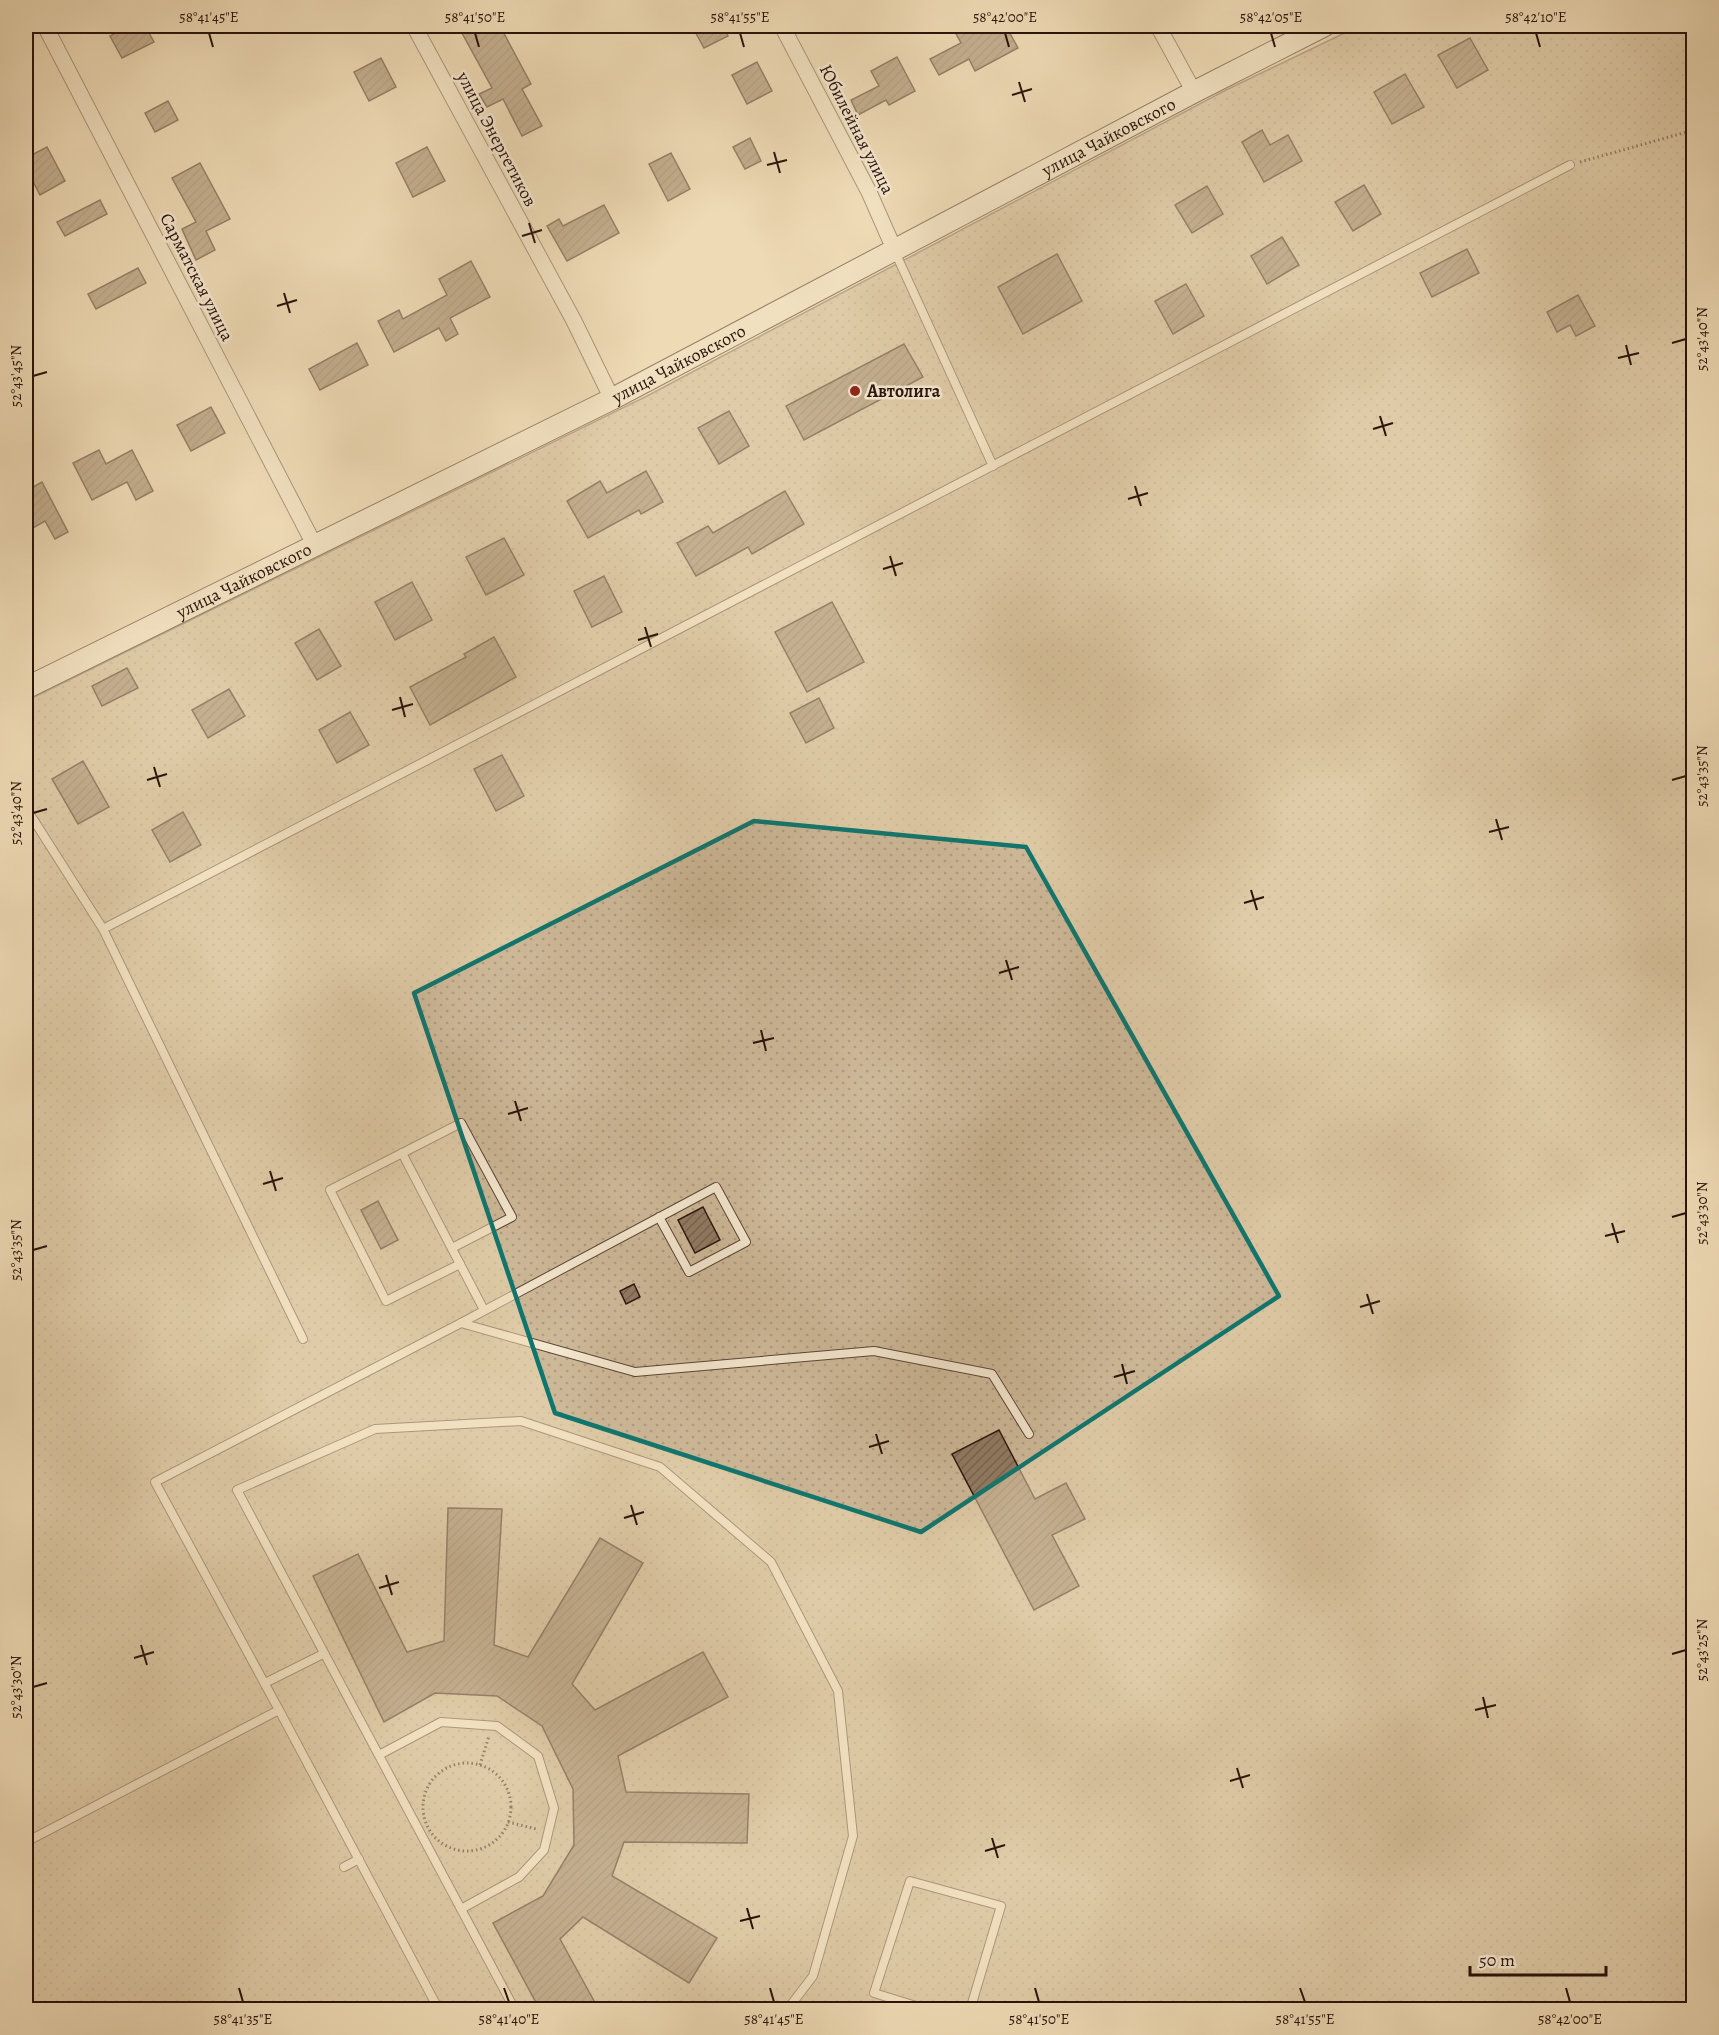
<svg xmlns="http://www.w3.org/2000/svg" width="1719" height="2035" font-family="Alegreya,serif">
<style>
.grass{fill:url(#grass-dots);stroke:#7c6652;stroke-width:1.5}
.building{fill:url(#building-hatch);stroke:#2a130b;stroke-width:1.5}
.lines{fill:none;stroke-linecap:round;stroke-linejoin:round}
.lane-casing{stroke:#5b4536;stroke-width:10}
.street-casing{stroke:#5b4536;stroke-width:17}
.secondary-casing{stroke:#2a130b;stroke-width:23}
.path{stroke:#2a130b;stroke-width:3;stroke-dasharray:1.5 3;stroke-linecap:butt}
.lane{stroke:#f4e7cf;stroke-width:8}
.street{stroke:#f4e7cf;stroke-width:15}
.secondary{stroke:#f4e7cf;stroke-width:21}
.marked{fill:none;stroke:#0f766e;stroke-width:4.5;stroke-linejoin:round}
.ticks{fill:none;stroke:#2a130b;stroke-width:2}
.poi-dot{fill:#8f2418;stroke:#f4e7cf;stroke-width:2}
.labels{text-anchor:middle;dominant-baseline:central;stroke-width:5;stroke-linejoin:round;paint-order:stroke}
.street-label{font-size:18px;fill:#2a130b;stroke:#f4e7cf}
.poi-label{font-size:18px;font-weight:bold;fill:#2a130b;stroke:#f4e7cf;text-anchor:start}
.neatline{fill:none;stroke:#2a130b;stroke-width:2}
.ticks-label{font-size:15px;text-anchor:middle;fill:#2a130b}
</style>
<defs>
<pattern id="grass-dots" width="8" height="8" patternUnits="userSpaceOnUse" patternTransform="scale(1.5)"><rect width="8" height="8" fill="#cdb898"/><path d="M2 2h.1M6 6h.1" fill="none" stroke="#b09d82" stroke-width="1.8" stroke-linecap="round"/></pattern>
<pattern id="building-hatch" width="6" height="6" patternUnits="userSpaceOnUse" patternTransform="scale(1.5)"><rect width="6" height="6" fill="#907a63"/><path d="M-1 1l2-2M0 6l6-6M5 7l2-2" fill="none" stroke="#766350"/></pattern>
</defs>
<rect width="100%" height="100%" fill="#eedab5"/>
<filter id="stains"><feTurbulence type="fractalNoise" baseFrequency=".00333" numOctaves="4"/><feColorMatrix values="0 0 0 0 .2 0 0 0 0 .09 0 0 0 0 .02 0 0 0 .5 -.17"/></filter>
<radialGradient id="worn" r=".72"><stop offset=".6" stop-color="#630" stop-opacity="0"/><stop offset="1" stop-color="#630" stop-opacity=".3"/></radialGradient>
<polygon class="grass" points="1359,26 1693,26 1693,2009 26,2010 26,701 647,396 1226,90"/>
<g class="building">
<polygon points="129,26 145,26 154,42 122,58 110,36"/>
<polygon points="476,26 500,26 531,84 522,89 542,126 522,136 503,99 487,107 479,94 492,88 462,33"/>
<polygon points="692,26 723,26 728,36 704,48"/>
<polygon points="963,26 1006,26 1018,48 975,71 969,59 939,75 930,59 961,43 954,30"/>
<polygon points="1470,38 1488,70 1457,88 1438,55"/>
<polygon points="897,57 915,91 889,105 886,100 858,115 851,100 879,86 871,71"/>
<polygon points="381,58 396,87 369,101 354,72"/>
<polygon points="757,62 772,91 747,104 732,75"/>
<polygon points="1405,74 1424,107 1392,124 1374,92"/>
<polygon points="168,101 178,120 155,132 145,113"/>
<polygon points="1262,130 1270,145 1288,135 1302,161 1264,182 1242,142"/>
<polygon points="750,138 761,161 745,169 733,147"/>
<polygon points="47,147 65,181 40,195 26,168 26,158"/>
<polygon points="427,147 445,181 413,197 396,163"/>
<polygon points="671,153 690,189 668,201 649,164"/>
<polygon points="200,163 230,219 206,231 215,250 196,260 182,229 196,222 172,178"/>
<polygon points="1364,185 1381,214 1353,231 1335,202"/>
<polygon points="1207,186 1223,214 1192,233 1175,205"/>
<polygon points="100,200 107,214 65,236 57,222"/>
<polygon points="604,205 619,233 567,261 547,226 559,219 563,226"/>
<polygon points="1282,237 1299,265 1267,284 1251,256"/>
<polygon points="1467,249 1479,273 1432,297 1420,273"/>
<polygon points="1057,254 1082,301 1023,334 998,287"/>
<polygon points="471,261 490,297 450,318 458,334 446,341 439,328 394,352 378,321 399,310 403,319 447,295 439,279"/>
<polygon points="138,268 146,283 96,309 88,294"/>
<polygon points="1186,284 1204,316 1173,334 1155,301"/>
<polygon points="1578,295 1595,326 1576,336 1570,325 1557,332 1547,312"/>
<polygon points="357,343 368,365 320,390 309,369"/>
<polygon points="904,344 923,377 804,440 786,406"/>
<polygon points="211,407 225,433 191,451 177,425"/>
<polygon points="729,411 749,446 719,464 698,428"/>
<polygon points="99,450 106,464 132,450 153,491 136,500 127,482 92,500 73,463"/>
<polygon points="646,471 663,502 641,514 639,510 588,538 567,501 600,481 607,493"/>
<polygon points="42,482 68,532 55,539 45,521 26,532 26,491"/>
<polygon points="785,491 804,524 752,554 748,547 696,576 677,543 708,526 713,533"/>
<polygon points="504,538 524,575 486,595 466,557"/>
<polygon points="604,576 622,612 592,627 574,591"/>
<polygon points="412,582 432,620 395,640 375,602"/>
<polygon points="832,602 864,662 807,692 775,632"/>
<polygon points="319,629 341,666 317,680 295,643"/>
<polygon points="494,637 516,677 430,725 410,687 466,657 464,654"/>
<polygon points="127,668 138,688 102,706 92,686"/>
<polygon points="229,689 245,716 208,738 192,710"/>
<polygon points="819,698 834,728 806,743 790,713"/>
<polygon points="350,712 369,745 337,763 319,730"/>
<polygon points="502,755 524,796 496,811 474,769"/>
<polygon points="83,761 109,807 78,824 52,779"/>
<polygon points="183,812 201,845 170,862 152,830"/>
<polygon points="378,1201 398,1240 381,1249 361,1210"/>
<polygon points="703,1207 720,1240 695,1253 678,1220"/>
<polygon points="634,1284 640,1297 626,1304 620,1291"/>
<polygon points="999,1430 1035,1499 1066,1483 1085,1519 1052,1535 1079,1586 1034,1610 952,1454"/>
<polygon points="448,1508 502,1509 494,1645 528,1657 600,1538 643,1563 572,1684 595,1710 703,1652 728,1697 618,1756 626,1792 749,1794 747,1843 624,1842 612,1876 717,1938 689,1983 583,1917 560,1939 599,2010 540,2010 493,1923 543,1896 574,1845 573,1789 542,1726 497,1696 435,1693 384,1722 313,1576 358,1554 407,1652 444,1641"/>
</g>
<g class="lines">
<g class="lane-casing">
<g id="lane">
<polyline points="895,252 993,466"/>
<polyline points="26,808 103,929 303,1339"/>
<polyline points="103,929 1570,165"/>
<polyline points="402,1153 484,1310"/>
<polyline points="452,1248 512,1217 461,1123 330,1190 386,1301 460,1264"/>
<polyline points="461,1323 635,1372 874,1351 992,1374 1029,1434"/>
<polyline points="265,1683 323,1654"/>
<polyline points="279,1710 439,2010"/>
<polyline points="379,1755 441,1722 497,1726 538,1756 554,1808 544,1850 519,1877 461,1909"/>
<polyline points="26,1842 279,1710 155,1482 461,1323 716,1187 746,1242 689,1272 659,1217"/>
<polyline points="344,1867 359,1859"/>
<polyline points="515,2010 237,1490 375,1429 521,1421 660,1467 771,1562 838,1691 853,1836 813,1976 787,2010"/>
<polyline points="929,2010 874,1993 910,1881 1001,1906 970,2010"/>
</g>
</g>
<g class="street-casing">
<g id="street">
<polyline points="45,26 315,546"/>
<polyline points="414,26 574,321 612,399"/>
<polyline points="782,26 869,192 895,251"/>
<polyline points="1158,26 1194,92"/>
</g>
</g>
<g class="secondary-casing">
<g id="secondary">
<path id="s1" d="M 26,688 L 612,399 L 1194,92 L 1324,26"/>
</g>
</g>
<g class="path">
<polyline points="1580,162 1694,130"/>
<circle cx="467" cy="1807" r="44"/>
<polyline points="480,1765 489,1736"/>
<polyline points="508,1822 536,1829"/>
</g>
<use href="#lane" class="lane"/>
<use href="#street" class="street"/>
<use href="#secondary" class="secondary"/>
</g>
<path d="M0 0H1719V2035H0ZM 754,821 L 1026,847 L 1279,1296 L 921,1532 L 555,1413 L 414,993 Z" fill="#eedab5" fill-opacity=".55" fill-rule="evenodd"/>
<path class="marked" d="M 754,821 L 1026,847 L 1279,1296 L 921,1532 L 555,1413 L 414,993 Z"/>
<path class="ticks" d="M 209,33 L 213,47M 475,33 L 479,47M 740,33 L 744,47M 1005,33 L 1009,47M 1271,33 L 1275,47M 1536,33 L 1540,47M 1019,82 L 1025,102M 1012,95 L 1032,89M 774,152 L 780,173M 767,165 L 787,160M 529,223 L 535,243M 522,236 L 542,230M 284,293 L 290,313M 277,306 L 297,300M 1672,343 L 1686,339M 1626,345 L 1631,365M 1618,358 L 1639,353M 33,376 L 47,372M 1380,416 L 1386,436M 1373,429 L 1393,423M 1135,486 L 1141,506M 1128,499 L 1148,493M 890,556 L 896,576M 883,569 L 903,563M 645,627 L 651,647M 638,640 L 658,634M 400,697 L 405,717M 392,710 L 413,704M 154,767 L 160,787M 147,780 L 167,774M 1672,780 L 1686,776M 33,813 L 47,809M 1496,819 L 1502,840M 1489,832 L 1509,827M 1251,890 L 1257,910M 1244,903 L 1264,897M 1006,960 L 1012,980M 999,973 L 1019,967M 761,1030 L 766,1051M 753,1043 L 774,1038M 515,1101 L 521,1121M 508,1114 L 528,1108M 270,1171 L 276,1191M 263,1184 L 283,1178M 1672,1217 L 1686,1213M 1612,1223 L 1618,1243M 1605,1236 L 1625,1231M 33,1250 L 47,1246M 1367,1294 L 1373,1314M 1360,1307 L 1380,1301M 1122,1364 L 1127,1384M 1114,1377 L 1135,1371M 876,1434 L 882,1454M 869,1447 L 889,1441M 631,1505 L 637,1525M 624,1518 L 644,1512M 386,1575 L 392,1595M 379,1588 L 399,1582M 141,1645 L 147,1665M 1672,1654 L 1686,1650M 134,1658 L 154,1652M 33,1687 L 47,1683M 1483,1697 L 1488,1718M 1475,1710 L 1496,1705M 1237,1768 L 1243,1788M 1230,1781 L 1250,1775M 992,1838 L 998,1858M 985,1851 L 1005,1845M 747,1908 L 753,1929M 740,1921 L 760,1916M 239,1988 L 243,2002M 504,1988 L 509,2002M 770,1988 L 774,2002M 1035,1988 L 1039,2002M 1300,1988 L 1305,2002M 1566,1988 L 1570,2002"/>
<circle class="poi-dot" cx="855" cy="391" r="6"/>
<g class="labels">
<g class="street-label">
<text transform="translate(857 129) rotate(63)">Юбилейная улица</text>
<text stroke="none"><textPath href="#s1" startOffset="1215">улица Чайковского</textPath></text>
<text transform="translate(497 139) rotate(62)">улица Энергетиков</text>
<text transform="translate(197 277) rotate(63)">Сарматская улица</text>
<text stroke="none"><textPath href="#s1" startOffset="729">улица Чайковского</textPath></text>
<text stroke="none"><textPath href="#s1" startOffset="243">улица Чайковского</textPath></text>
</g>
<g class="poi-label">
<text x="867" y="391">Автолига</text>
</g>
</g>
<rect width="1719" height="2035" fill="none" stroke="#eedab5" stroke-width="66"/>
<path d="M1470 1966v9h136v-9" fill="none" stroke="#2a130b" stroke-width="3"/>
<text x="1479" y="1966" font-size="18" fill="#2a130b" stroke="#f4e7cf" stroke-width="4.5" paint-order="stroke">50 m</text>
<rect x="33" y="33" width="1653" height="1969" class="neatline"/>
<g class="ticks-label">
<text x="209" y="22">58°41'45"E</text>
<text x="475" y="22">58°41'50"E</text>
<text x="740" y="22">58°41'55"E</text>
<text x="1005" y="22">58°42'00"E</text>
<text x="1271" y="22">58°42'05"E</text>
<text x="1536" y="22">58°42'10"E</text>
<text transform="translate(1702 339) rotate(-90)" y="5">52°43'40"N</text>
<text transform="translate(16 376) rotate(-90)" y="5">52°43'45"N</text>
<text transform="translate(1702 776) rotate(-90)" y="5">52°43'35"N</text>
<text transform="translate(16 813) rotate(-90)" y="5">52°43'40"N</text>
<text transform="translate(1702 1213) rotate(-90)" y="5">52°43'30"N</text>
<text transform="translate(16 1250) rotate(-90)" y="5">52°43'35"N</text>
<text transform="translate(1702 1650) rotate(-90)" y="5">52°43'25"N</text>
<text transform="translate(16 1687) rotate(-90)" y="5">52°43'30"N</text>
<text x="243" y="2024">58°41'35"E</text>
<text x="509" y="2024">58°41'40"E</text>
<text x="774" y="2024">58°41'45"E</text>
<text x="1039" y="2024">58°41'50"E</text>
<text x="1305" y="2024">58°41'55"E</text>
<text x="1570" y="2024">58°42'00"E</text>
</g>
<rect width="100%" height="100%" filter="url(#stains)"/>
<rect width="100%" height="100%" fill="url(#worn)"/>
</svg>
